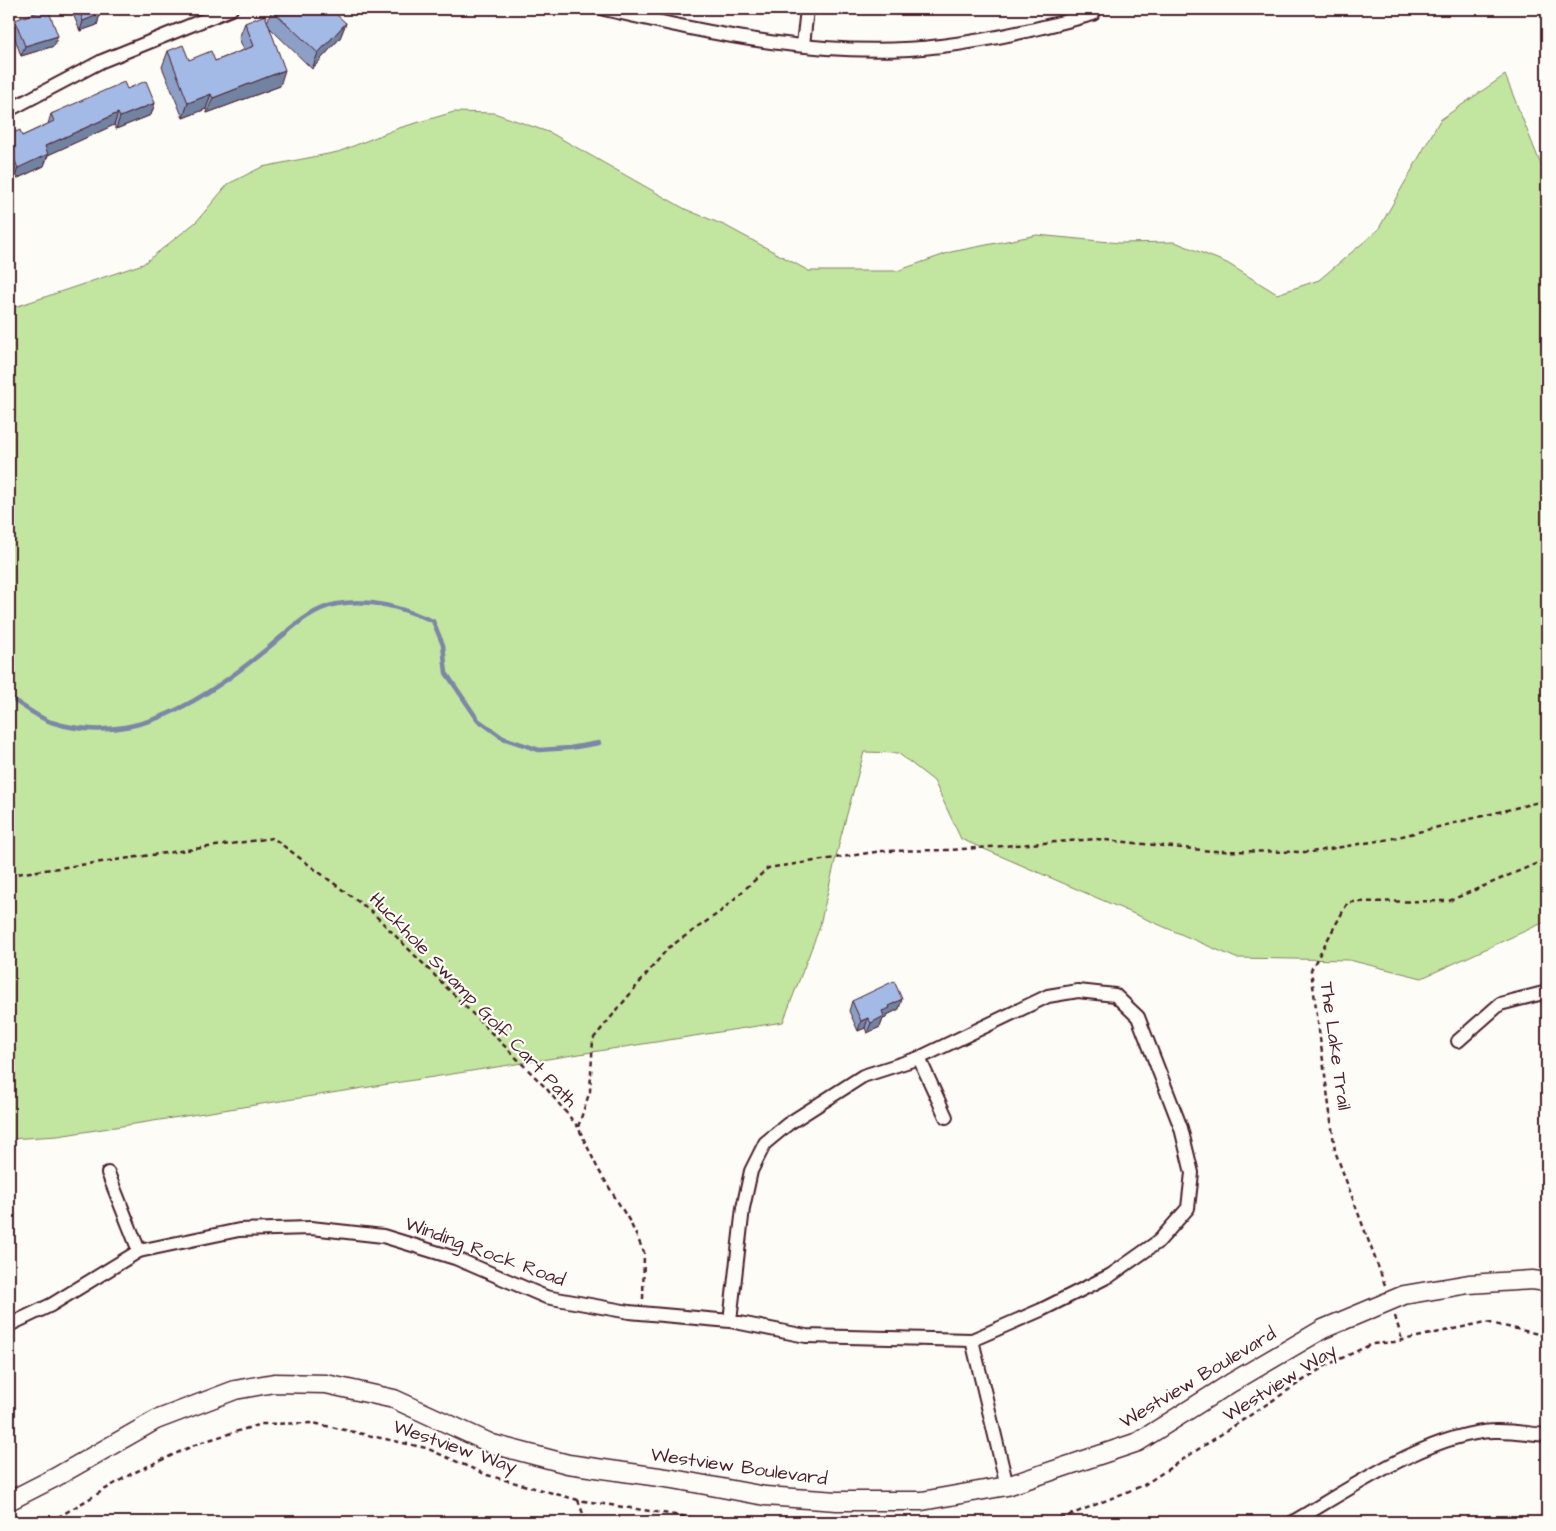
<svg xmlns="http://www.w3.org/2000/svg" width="1556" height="1531" font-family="'Architects Daughter',sans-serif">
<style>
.green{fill:#c2e59f;stroke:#868265}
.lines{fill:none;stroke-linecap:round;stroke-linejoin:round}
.stream{stroke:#7c87a7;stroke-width:4.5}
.street-casing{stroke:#4a1f2b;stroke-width:16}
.secondary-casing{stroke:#4a1f2b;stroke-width:21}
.path{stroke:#4a1f2b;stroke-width:2.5;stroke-dasharray:5 4;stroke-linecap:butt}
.street{stroke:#fdfcf7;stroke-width:12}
.secondary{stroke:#fdfcf7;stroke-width:18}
.wall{fill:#8c9fc6;stroke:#4a1f2b}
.shaded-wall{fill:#7282a1;stroke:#4a1f2b}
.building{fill:#a3b9e6;stroke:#4a1f2b}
.labels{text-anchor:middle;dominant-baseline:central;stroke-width:4.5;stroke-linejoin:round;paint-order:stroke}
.street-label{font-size:19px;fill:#4a1f2b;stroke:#fdfcf7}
</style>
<rect width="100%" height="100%" fill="#fdfcf7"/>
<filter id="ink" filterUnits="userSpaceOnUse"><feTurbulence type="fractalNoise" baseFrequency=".02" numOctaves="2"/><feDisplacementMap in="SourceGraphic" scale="10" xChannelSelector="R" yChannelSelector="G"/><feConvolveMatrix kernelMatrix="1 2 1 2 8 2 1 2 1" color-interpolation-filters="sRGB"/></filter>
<g filter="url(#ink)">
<polygon class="green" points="1505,75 1547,180 1547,921 1422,978 1349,960 1236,958 961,839 934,781 898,753 864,752 841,836 819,929 783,1022 58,1136 9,1139 9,309 143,264 196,222 228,184 262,167 338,152 399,128 454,112 494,113 551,133 685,209 726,226 809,271 897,271 951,252 1037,235 1120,243 1175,242 1227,263 1277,294 1319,280 1378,230 1440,120"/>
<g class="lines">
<path class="stream" d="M 9,697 C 22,705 37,717 51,722 C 135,749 206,698 268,648 C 289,631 309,609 337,604 C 372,598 402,608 433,621 L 443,645 L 446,673 L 478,720 L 503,738 L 539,750 L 570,748 L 599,743"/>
<g class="street-casing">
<g id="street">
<path d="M 604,9 C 713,34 828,60 941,46 C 993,40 1043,28 1093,14"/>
<polyline points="803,45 807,9"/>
<polyline points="9,110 102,61 231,9"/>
<polyline points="1458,1041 1500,1004 1547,992"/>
<polyline points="919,1058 946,1117"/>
<polyline points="108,1173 139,1251"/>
<polyline points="9,1325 51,1305 139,1251 239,1230 311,1228 383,1236 455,1258 546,1297 629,1312 730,1321 806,1336 972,1340 1041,1310 1111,1275 1159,1241 1188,1208 1192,1173 1181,1128 1138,1017 1115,995 1078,991 1048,996 919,1058 863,1076 788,1124 765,1143 751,1171 743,1208 730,1321"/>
<polyline points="972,1340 1007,1486"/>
<path d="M 1293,1522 C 1348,1490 1430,1433 1494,1431 C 1511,1430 1530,1434 1547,1435"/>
</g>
</g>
<g class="secondary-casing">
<polyline id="secondary" points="9,1501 56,1477 156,1420 235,1390 274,1383 326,1384 394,1399 492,1444 568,1464 673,1479 765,1496 837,1501 922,1501 1007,1486 1138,1442 1231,1383 1323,1329 1404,1295 1469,1284 1532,1280 1547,1282"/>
</g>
<g class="path">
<polyline points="9,875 273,838 371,911 546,1088 578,1127"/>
<polyline points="1385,1285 1335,1151 1311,970 1348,902 1449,901 1547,859"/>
<polyline points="643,1299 644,1252 630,1222 598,1169 578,1127 590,1091 593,1039 668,948 720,912 768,868 882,851 950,850 1096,839 1212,851 1311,852 1390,839 1547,800"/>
<polyline points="1395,1316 1402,1340"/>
<polyline points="578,1500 586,1522"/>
<polyline points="50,1522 131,1474 199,1443 261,1424 313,1423 426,1448 487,1475 578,1500 721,1522"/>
<polyline points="1042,1522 1065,1517 1144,1485 1325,1366 1372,1344 1394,1342 1486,1322 1547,1336"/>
</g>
<use href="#street" class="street"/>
<use href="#secondary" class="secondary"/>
</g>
<g class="wall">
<polygon points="71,9 109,9 108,10 100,13 100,14 97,25 80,31"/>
<polygon points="272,10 301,13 346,23 340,38 312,69 270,28 280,86 207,113 206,109 183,118 162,67 168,51 189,60 215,61 244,50 239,38 245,23 267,22"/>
<polygon points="15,20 54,46 21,56 12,30"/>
<polygon points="127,89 155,103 151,115 116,129 114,125 48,155 44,166 14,180 9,169 9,135 22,136 48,124 51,114"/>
<polygon points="852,1001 899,1009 887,1015 886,1018 883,1019 880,1027 867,1033 865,1028 858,1031 849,1011"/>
</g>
<g class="shaded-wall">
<polygon points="96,9 109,9 108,10 93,16"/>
<polygon points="100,14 97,25 80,31 83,21"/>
<polygon points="346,23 340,38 312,69 318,53"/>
<polygon points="58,36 54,46 21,56 25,46"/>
<polygon points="285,70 280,86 207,113 213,98"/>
<polygon points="211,94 206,109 183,118 188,103"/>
<polygon points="155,103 151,115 116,129 120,117"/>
<polygon points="118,113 114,125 48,155 44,166 14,180 18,168 45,146"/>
<polygon points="902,999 899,1009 887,1015 886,1018 883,1019 880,1027 867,1033 871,1023 882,1011 889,1006"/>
<polygon points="868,1018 865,1028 858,1031 861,1021"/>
</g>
<g class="building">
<polygon points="46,9 48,9 58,36 25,46 15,20"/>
<polygon points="79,9 98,9 100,14 83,21"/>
<polygon points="273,9 296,9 301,13 305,9 330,9 346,23 318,53 272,10"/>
<polygon points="265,15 285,70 213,98 211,94 188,103 168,51 183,45 189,60 211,51 215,61 254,46 245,23"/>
<polygon points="146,81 155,103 120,117 118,113 45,146 48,154 18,168 9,147 9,135 20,130 22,136 54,121 51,114 124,82 127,89"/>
<polygon points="894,981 902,999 889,1006 890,1008 882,1011 884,1016 871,1023 868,1018 861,1021 852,1001"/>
</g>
</g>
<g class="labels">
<g class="street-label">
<text transform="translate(473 1000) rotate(46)">Huckhole Swamp Golf Cart Path</text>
<text transform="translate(1335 1046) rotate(82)">The Lake Trail</text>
<text transform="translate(485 1252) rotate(20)">Winding Rock Road</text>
<text transform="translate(1198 1378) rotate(-31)">Westview Boulevard</text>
<text transform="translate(1280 1383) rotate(-32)">Westview Way</text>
<text transform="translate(455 1447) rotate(19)">Westview Way</text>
<text transform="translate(739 1467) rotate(8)">Westview Boulevard</text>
</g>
</g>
<rect width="1556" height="1531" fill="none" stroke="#fdfcf7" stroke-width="30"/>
<rect x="15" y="15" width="1526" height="1501" fill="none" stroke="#4a1f2b" stroke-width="2" filter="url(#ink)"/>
</svg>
